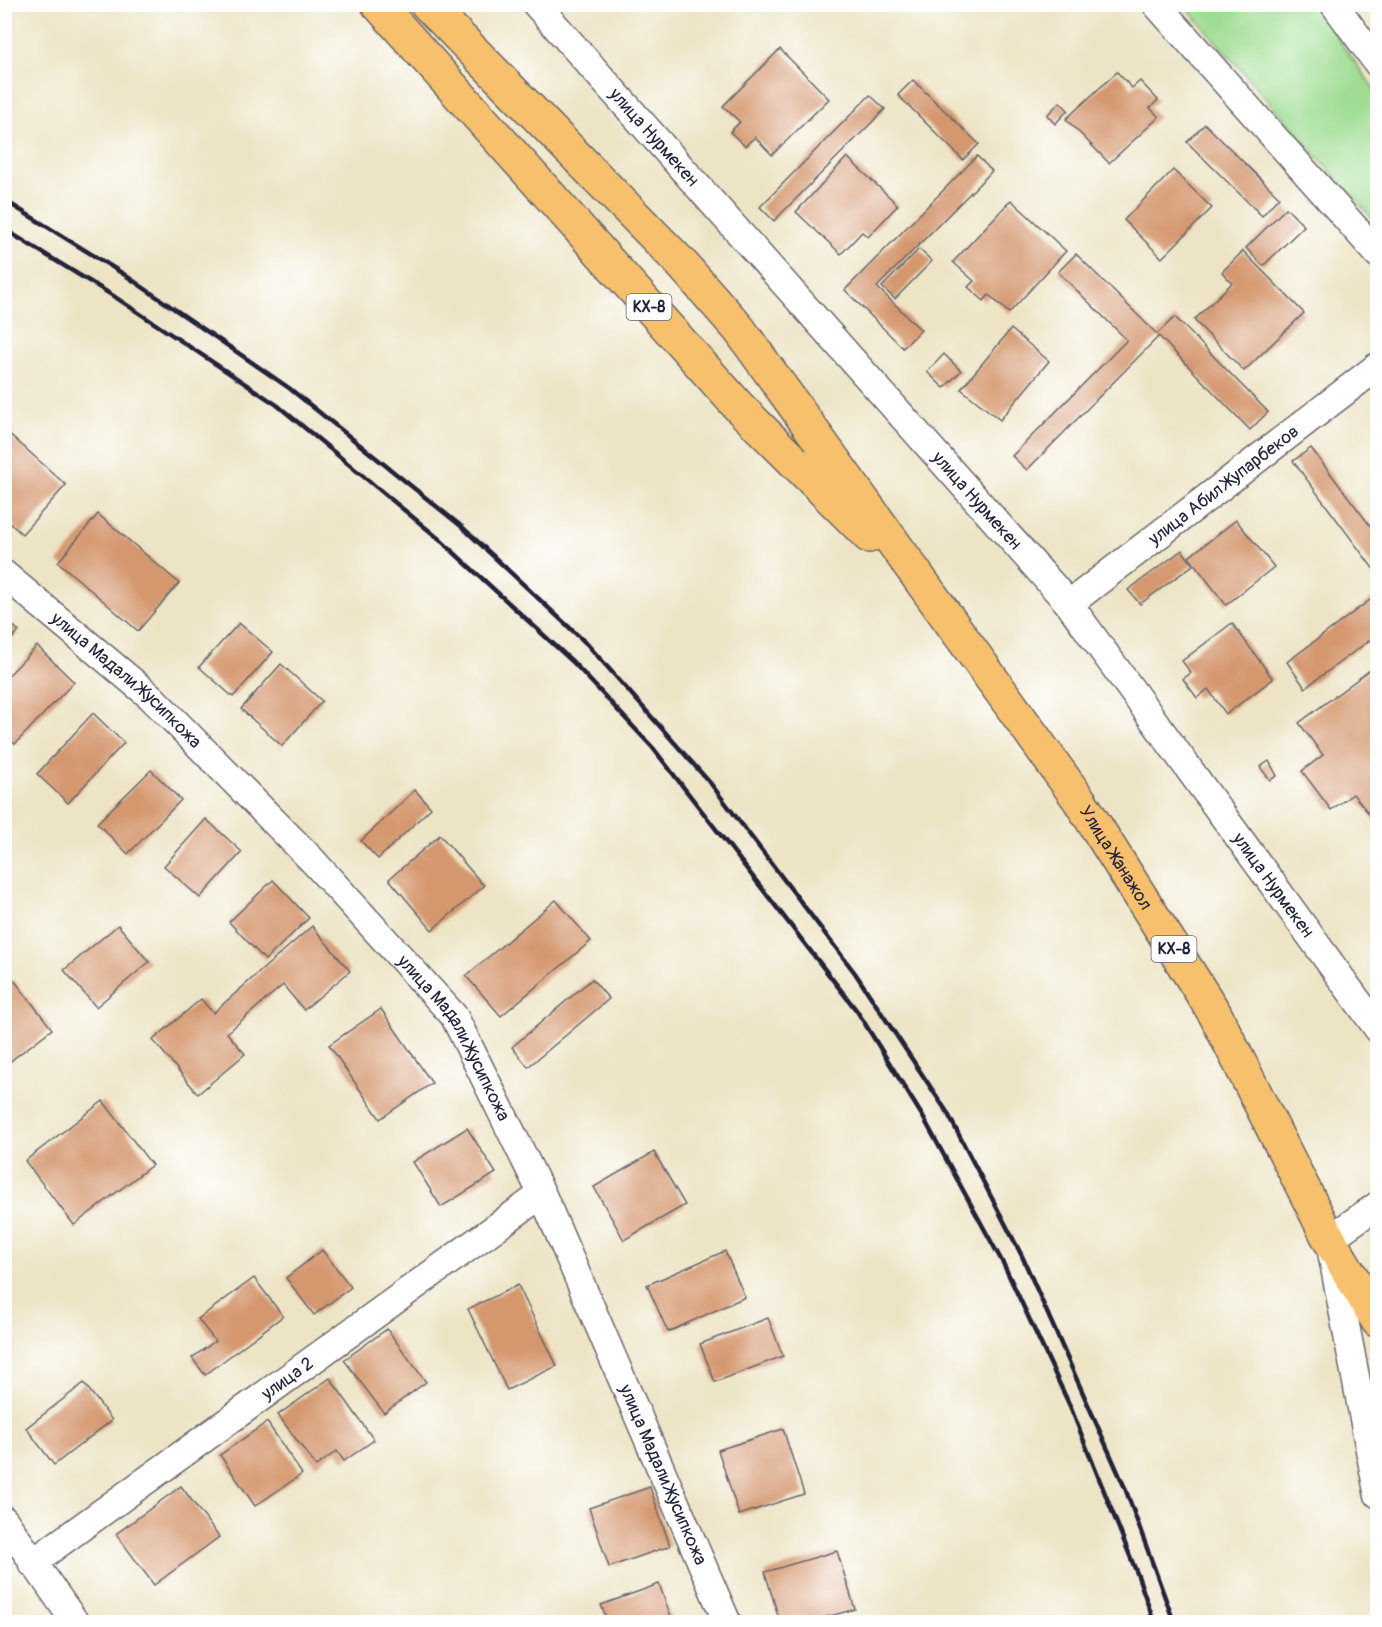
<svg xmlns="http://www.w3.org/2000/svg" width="1382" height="1627" font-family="Pangolin,sans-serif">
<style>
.green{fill:#9fdd92;stroke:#608066;stroke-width:1.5}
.building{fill:#d4976e}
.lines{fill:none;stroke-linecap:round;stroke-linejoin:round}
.minor-casing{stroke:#69666b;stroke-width:30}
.primary-casing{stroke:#69666b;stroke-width:36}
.minor{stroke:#fff;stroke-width:27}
.primary{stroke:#f7c06c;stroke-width:33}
.rail{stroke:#22223b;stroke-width:4.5}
.labels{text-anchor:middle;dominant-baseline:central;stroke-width:4.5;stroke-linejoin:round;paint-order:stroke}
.shield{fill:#fff;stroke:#646476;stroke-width:1.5}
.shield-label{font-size:16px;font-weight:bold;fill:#22223b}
.street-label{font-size:18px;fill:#22223b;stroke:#fff}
</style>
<rect width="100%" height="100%" fill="#fff"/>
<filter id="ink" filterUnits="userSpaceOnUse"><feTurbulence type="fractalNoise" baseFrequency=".0167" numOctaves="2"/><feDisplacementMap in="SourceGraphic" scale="12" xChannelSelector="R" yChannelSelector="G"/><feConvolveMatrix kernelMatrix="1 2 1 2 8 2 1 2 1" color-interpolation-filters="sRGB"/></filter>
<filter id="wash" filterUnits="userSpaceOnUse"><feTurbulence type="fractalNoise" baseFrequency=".008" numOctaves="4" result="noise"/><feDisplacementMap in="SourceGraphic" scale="24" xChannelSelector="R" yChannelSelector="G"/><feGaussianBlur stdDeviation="1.35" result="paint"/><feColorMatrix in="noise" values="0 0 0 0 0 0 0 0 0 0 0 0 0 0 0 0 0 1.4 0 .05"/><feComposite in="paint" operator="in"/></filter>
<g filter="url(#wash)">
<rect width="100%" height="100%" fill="#ede4c5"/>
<polygon class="green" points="1184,5 1314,5 1377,93 1377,224"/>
<g id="blocks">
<g class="building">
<polygon points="780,49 829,99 772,155 755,137 745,146 730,132 740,122 723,106"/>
<polygon points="1117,72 1132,88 1140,81 1158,100 1150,108 1159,117 1109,163 1066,119"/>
<polygon points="913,80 979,144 963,160 898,95"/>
<polygon points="870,95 885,109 774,221 760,207"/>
<polygon points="1060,102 1068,110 1055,124 1047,115"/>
<polygon points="1205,124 1279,197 1262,216 1187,142"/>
<polygon points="977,156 992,171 877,287 921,330 903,348 845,290"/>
<polygon points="847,157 898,205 868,237 862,232 841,254 796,212"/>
<polygon points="1173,170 1212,208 1162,258 1124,220"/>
<polygon points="1011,200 1066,251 1009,313 989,295 984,301 968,287 974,281 953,262"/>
<polygon points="1286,208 1304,226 1263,266 1246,248"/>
<polygon points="919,249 932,261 895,299 882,287"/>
<polygon points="1243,251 1304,313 1244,371 1194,320 1232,283 1222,272"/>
<polygon points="1076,254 1157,334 1175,317 1268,412 1250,430 1159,336 1027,470 1012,456 1127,340 1058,272"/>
<polygon points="1011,329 1049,361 1000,420 961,389"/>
<polygon points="944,354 961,371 944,388 927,372"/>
<polygon points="4,429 66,485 22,534 4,518"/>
<polygon points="1311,448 1378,536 1378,575 1293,461"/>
<polygon points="98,514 179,583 138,631 58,562"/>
<polygon points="1236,520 1274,567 1226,605 1189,557"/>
<polygon points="1182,550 1193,565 1140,604 1128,590"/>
<polygon points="1378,594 1378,634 1305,688 1287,662"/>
<polygon points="4,618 19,631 4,647"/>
<polygon points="239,623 273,652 233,697 199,667"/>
<polygon points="1232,623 1273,679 1226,714 1208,689 1197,698 1183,679 1191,673 1182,661"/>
<polygon points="37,646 74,682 15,744 4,734 4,680"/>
<polygon points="281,664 322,701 282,746 241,709"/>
<polygon points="1378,664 1378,825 1353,794 1331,810 1302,771 1323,755 1299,723"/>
<polygon points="93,713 124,743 68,803 37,774"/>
<polygon points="1269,761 1277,776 1270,780 1260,767"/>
<polygon points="151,770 181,800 128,854 97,823"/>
<polygon points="415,790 431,808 378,859 361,841"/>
<polygon points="206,819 242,852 200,898 164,866"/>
<polygon points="440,835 484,886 432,930 389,879"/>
<polygon points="273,880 309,918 265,960 229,922"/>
<polygon points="556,900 591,941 501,1016 466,976"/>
<polygon points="118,925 149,962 96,1007 64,970"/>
<polygon points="312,926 350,971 304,1010 283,985 227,1033 245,1054 198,1094 153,1040 201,999 213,1013"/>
<polygon points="592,979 609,999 528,1067 512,1047"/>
<polygon points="14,980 52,1029 4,1066 4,987"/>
<polygon points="381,1009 432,1083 380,1119 329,1045"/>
<polygon points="103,1101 152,1165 74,1225 25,1161"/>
<polygon points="467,1128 496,1173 441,1207 413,1162"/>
<polygon points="654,1152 685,1205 624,1240 594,1187"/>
<polygon points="322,1250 351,1287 314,1315 286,1278"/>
<polygon points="725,1251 745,1297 668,1332 647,1285"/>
<polygon points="254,1278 283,1316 205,1375 192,1358 215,1341 198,1319"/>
<polygon points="518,1285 557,1366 507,1390 468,1309"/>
<polygon points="768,1318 783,1356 715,1382 700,1344"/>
<polygon points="387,1329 426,1382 384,1413 344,1360"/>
<polygon points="330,1378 374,1440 344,1461 337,1451 316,1466 278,1415"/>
<polygon points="84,1383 112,1420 54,1465 26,1428"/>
<polygon points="267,1422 302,1474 255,1506 220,1455"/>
<polygon points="783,1429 804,1494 739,1515 718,1450"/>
<polygon points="181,1486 219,1537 154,1585 116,1534"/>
<polygon points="650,1487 670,1546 609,1567 589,1508"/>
<polygon points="837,1551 855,1609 809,1622 780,1622 765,1572"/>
<polygon points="659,1584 673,1622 608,1622 601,1605"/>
</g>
</g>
</g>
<g filter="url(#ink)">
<use href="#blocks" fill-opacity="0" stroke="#69666b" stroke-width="1.5"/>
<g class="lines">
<g class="minor-casing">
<g id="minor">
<path id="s1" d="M 536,4 L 1069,604 L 1378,1029"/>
<polyline points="1156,4 1378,254"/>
<polyline points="1334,4 1378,64"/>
<path id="s2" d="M 4,574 L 151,697 L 313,861 L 454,1016 L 542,1194 L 727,1622"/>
<path id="s3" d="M 1069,604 L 1378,366"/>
<polyline points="1378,1205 1329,1239 1378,1494"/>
<polyline points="4,1520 75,1622"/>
<path id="s4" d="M 32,1563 L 542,1194"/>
</g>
</g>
<g class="primary-casing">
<g id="primary">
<polyline points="378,4 739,407 869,536"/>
<path id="s5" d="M 427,4 L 680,262 L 739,329 L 1080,801 L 1215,1014 L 1329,1239 L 1378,1321"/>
</g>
</g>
<use href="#minor" class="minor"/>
<use href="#primary" class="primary"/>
<g class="rail">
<polyline points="4,200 125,275 289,388 461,526 587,644 711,784 855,973 947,1112 1022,1256 1125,1488 1174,1622"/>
<polyline points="4,229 115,297 277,405 438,538 573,662 653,748 857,1011 923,1117 1004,1265 1070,1406 1138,1576 1154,1622"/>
</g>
</g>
</g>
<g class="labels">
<g class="shield">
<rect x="626.5" y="294" width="45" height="26" rx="4.5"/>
<rect x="1151.5" y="936" width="45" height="26" rx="4.5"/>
</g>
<g class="shield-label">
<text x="649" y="307">КХ-8</text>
<text x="1174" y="949">КХ-8</text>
</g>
<g class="street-label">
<text stroke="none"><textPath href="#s1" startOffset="178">улица Нурмекен</textPath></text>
<text stroke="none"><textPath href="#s3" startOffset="195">улица Абил Жупарбеков</textPath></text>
<text stroke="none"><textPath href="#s1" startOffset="664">улица Нурмекен</textPath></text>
<text stroke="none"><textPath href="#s2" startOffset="162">улица Мадали Жусипкожа</textPath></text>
<text stroke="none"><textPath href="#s5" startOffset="1100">Улица Жанажол</textPath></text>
<text stroke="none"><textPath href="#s1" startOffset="1150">улица Нурмекен</textPath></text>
<text stroke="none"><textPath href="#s2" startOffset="650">улица Мадали Жусипкожа</textPath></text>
<text stroke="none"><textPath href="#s4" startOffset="315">улица 2</textPath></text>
<text stroke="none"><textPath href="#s2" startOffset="1136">улица Мадали Жусипкожа</textPath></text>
</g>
</g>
<rect width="1382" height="1627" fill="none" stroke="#fff" stroke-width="24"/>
</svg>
